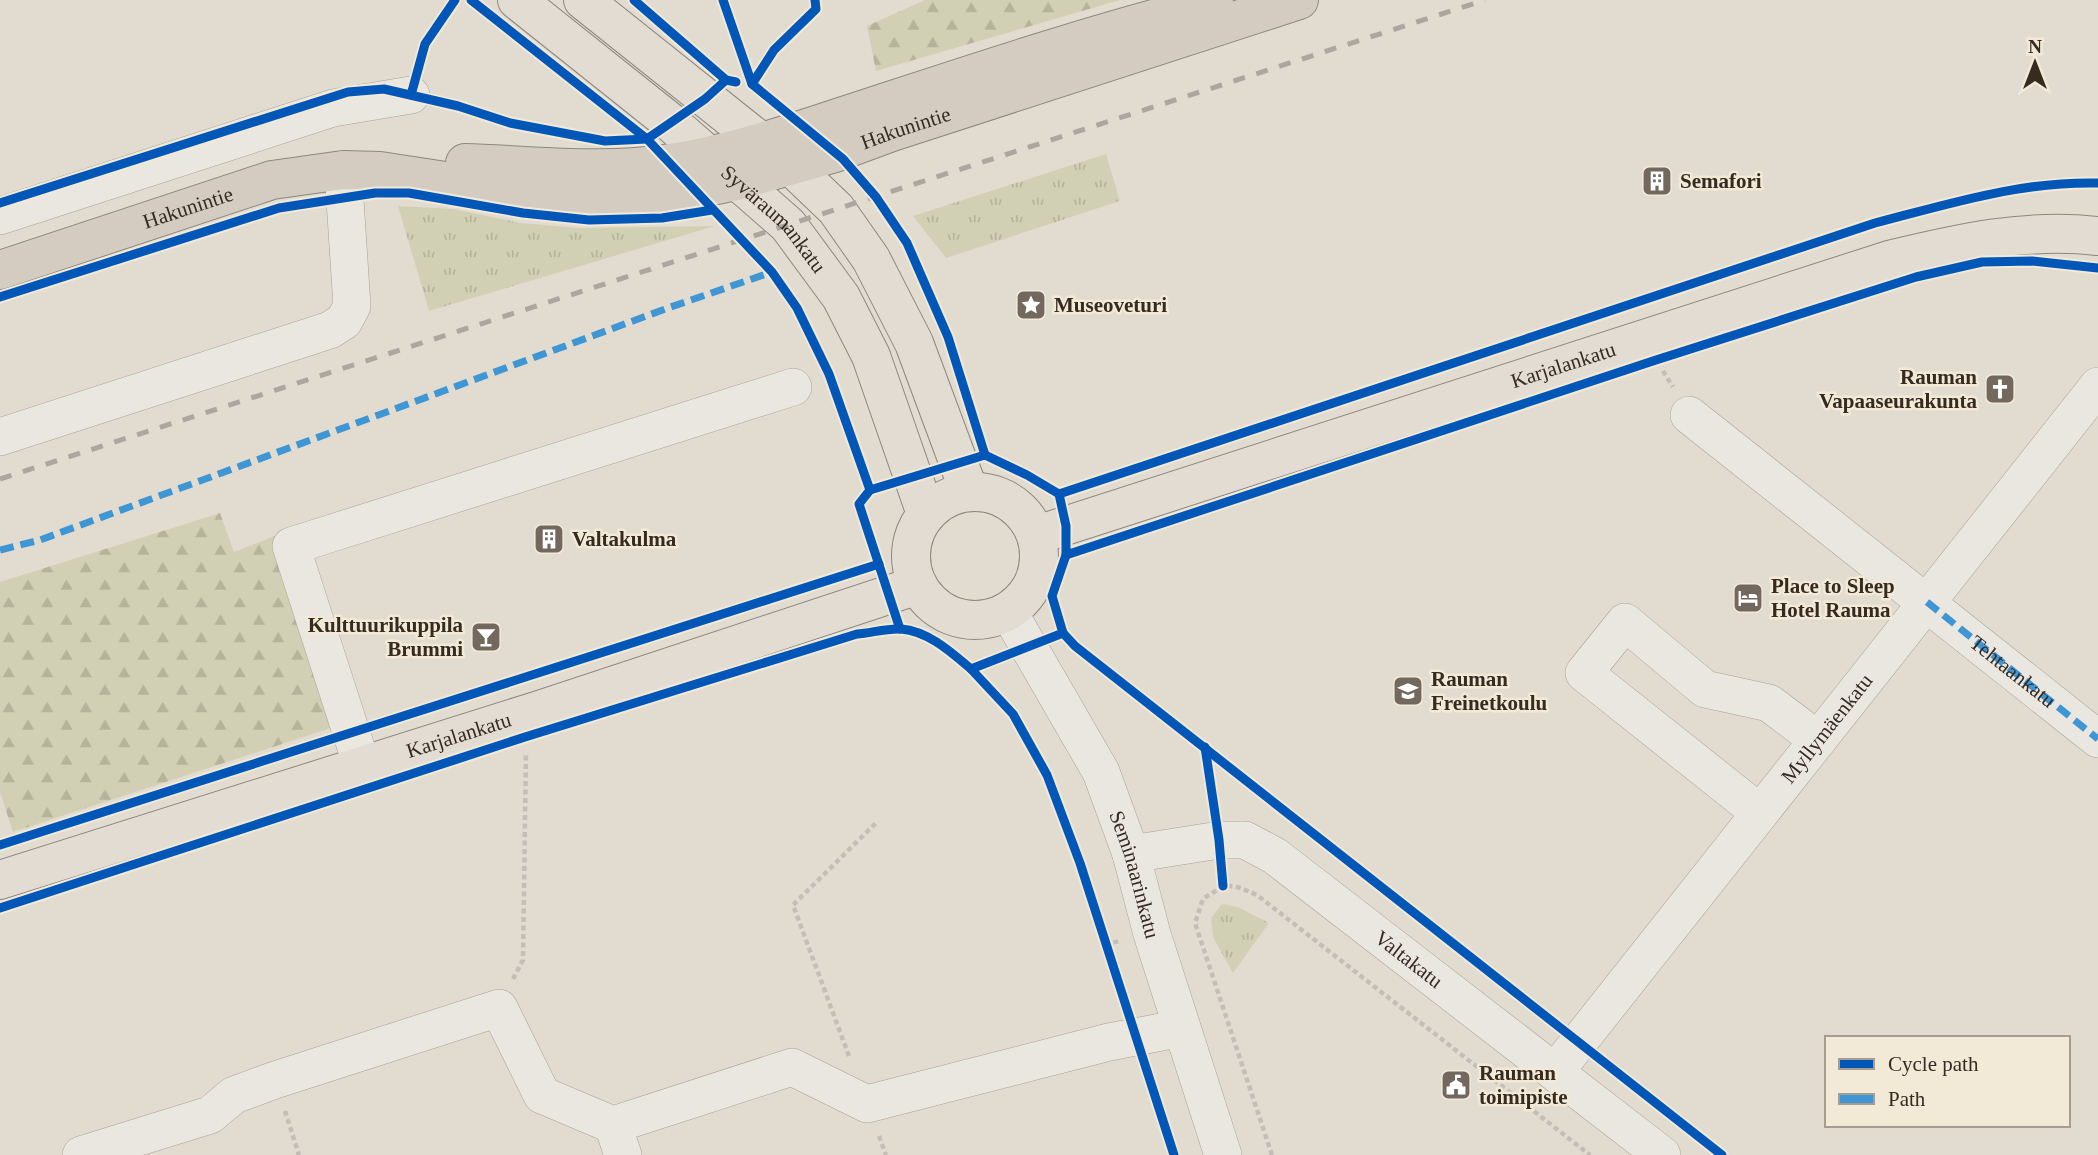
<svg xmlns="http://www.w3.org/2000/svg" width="2098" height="1155" font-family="'Times New Roman',serif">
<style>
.grass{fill:url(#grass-tufts)}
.forest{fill:url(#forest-firs)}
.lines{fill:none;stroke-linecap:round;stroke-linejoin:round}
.minor-casing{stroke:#a8a198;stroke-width:38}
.major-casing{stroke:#8d877f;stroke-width:40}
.highway-casing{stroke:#8d877f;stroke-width:40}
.path{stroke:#c3beb7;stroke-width:4.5;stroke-dasharray:5 3.5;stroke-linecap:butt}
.minor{stroke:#eae7e0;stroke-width:37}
.major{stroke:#e2dcd2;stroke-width:38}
.highway{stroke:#d4ccc1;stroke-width:38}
.rail{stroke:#aba6a0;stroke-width:5;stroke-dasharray:12 12;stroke-linecap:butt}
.quiet{stroke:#3e96d5;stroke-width:7;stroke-dasharray:14 7;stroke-linecap:butt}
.cycleway-casing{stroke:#f2e9d7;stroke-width:13}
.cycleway{stroke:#0057b8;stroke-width:9}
.labels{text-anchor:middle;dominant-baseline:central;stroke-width:5;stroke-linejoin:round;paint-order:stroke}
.street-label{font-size:21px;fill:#362a21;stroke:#f2e9d7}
.poi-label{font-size:21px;font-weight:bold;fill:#362a21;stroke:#f2e9d7;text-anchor:start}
</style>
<defs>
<pattern id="grass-tufts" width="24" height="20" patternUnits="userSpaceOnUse" patternTransform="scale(1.75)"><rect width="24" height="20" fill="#d2d0b4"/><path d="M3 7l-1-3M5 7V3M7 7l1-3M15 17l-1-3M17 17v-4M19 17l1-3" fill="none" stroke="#b5b39a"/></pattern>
<pattern id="forest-firs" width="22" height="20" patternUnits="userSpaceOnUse" patternTransform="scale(1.75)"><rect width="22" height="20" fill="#d2d0b4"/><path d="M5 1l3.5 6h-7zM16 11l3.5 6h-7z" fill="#b5b39a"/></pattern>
</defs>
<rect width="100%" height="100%" fill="#e2dcd0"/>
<g class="grass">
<polygon points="1106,154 1120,201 946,258 913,216"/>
<polygon points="398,206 454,209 521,223 579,228 715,226 429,311"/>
<polygon points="1222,904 1238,907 1269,923 1233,973 1213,937 1211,918"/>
</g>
<g class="forest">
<polygon points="925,0 1120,0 876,71 867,26"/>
<polygon points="220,513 234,552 275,536 334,727 13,832 0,792 0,582"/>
</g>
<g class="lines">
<g class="minor-casing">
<g id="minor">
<polyline points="0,216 333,108 411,95"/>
<path id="s1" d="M 1689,415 L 2098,739"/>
<polyline points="0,437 330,330 344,321 352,306 343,170"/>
<path id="s2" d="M 1008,611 L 1101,772 L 1131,854 L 1152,934 L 1223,1155"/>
<polyline points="362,766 291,546 793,387"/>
<polyline points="1760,813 1584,673 1625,622 1705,689 1769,703 1818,740"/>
<path id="s3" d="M 1131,854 L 1219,840 L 1245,840 L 1275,856 L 1662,1155"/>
<path id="s4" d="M 1555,1072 L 2098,386"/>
<polyline points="81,1155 210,1115 234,1095 275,1080 499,1008 542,1095 613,1125"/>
<polyline points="623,1155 613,1125 792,1067 867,1104 1109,1042 1182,1028"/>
</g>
</g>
<g class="major-casing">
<g id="major">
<path id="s5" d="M 517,0 L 670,122 L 788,225 L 841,297 L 871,356 L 926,514"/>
<polyline points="583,0 791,166 836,209 871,259 914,343 969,491"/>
<circle cx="975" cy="556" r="64"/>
<path id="s6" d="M 1037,535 L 1889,260 C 1960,243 2024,228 2098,236"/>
<path id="s7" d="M 0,880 L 536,711 L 918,585"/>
</g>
</g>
<g class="highway-casing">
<g id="highway">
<path d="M 465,163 C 531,165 606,174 671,163 C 742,152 812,126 880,104 C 990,68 1102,31 1214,3"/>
<path id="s8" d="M 0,270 L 272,180 L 343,170 L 380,171 L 542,196 L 631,200 L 679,193 L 736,181 L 835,153 L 892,132 L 1299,0"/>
</g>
</g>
<g class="path">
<polyline points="1663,371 1673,387"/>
<polyline points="1105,944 1120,941"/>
<polyline points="513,979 523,960 526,752"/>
<polyline points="849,1056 793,905 878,821"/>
<polyline points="285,1111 299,1155"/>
<polyline points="879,1136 886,1155"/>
<path d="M 1272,1155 L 1195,923 L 1203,899 C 1228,882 1230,883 1257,895 L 1590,1155"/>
</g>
<use href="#minor" class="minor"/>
<use href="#major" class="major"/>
<use href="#highway" class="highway"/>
<polyline class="rail" points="0,479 1485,0"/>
<g class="quiet">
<polyline points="0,550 40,540 668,308 772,272"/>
<polyline points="1927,602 2098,739"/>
</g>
<g class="cycleway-casing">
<g id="cycleway">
<polyline points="471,0 647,139 772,272 797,308 829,374 870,490"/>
<polyline points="634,0 726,80 736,82"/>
<polyline points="723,0 752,84 843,159 876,197 907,243 948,337 985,455"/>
<polyline points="752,84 774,50 816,9 815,0"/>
<polyline points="411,95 425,44 455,0"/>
<polyline points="0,203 348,92 384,89 458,106 510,123 605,141 647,139 705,99 726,80"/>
<polyline points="0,297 279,208 375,193 409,193 523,213 589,220 662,218 712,210"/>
<path d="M 1059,494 L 1875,223 C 1949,204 2021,181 2098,183"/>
<polyline points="900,629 859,504 870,490 985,455 1027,475 1059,494 1066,526 1066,555 1656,360 1916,277 1982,262 2032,261 2098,268"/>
<polyline points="1063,633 1075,646 1722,1155"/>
<polyline points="971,669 1013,714 1047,775 1080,863 1174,1155"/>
<polyline points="1205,747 1219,840 1223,886"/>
<polyline points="0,845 879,564"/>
<path d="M 0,908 L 525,737 L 857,634 C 871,633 887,628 901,629 C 928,631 951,652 971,669 L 1063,633 L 1052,596 L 1066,555"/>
</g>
</g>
<use href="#cycleway" class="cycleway"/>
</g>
<defs>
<g id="building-square" transform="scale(1.575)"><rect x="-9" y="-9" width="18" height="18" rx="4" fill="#72685e" stroke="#f2e9d7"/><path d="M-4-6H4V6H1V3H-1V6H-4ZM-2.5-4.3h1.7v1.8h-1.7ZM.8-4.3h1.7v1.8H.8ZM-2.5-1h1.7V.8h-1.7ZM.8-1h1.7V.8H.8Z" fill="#fff"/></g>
<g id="sight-square" transform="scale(1.575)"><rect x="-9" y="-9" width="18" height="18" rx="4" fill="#72685e" stroke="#f2e9d7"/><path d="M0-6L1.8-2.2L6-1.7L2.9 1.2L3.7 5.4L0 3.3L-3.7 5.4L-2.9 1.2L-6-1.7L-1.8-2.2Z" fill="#fff"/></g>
<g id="church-square" transform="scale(1.575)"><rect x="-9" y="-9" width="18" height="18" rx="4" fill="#72685e" stroke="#f2e9d7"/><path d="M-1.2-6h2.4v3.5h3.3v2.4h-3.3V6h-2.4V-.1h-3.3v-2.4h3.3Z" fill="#fff"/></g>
<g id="hotel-square" transform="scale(1.575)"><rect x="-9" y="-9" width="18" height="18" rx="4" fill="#72685e" stroke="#f2e9d7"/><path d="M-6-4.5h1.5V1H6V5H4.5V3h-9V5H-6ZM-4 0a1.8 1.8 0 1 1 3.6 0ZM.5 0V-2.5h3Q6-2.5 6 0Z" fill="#fff"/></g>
<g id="bar-square" transform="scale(1.575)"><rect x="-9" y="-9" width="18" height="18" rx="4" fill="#72685e" stroke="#f2e9d7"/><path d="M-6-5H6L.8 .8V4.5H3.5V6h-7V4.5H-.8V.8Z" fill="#fff"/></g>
<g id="school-square" transform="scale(1.575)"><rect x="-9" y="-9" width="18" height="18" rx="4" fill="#72685e" stroke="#f2e9d7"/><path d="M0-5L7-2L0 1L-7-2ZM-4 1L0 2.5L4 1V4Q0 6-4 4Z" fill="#fff"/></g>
<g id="civic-square" transform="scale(1.575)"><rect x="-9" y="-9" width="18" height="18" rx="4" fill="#72685e" stroke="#f2e9d7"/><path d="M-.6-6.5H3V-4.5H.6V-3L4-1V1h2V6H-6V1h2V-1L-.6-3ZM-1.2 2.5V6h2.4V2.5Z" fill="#fff"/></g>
</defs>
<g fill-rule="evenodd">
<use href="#building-square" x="1657" y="181"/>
<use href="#sight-square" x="1031" y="305"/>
<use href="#church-square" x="2000" y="389"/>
<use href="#building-square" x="549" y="539"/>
<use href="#hotel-square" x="1748" y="598"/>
<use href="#bar-square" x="486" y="637"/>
<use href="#school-square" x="1408" y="691"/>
<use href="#civic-square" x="1456" y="1085"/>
</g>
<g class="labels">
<g class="street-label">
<text stroke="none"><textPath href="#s8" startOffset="933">Hakunintie</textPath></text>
<text stroke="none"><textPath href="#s8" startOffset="198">Hakunintie</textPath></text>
<text stroke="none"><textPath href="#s5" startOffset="338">Syväraumankatu</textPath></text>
<text stroke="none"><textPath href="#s6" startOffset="553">Karjalankatu</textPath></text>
<text stroke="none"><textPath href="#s1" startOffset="413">Tehtaankatu</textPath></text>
<text stroke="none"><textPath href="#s4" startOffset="438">Myllymäenkatu</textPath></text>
<text stroke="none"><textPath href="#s7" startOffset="481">Karjalankatu</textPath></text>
<text stroke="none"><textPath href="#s2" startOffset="294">Seminaarinkatu</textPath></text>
<text stroke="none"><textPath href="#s3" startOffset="318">Valtakatu</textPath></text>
</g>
<g class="poi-label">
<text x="1680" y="181">Semafori</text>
<text x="1054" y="305">Museoveturi</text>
<text x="1977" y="377" text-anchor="end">Rauman<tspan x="1977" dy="24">Vapaaseurakunta</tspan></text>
<text x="572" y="539">Valtakulma</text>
<text x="1771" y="586">Place to Sleep<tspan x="1771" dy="24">Hotel Rauma</tspan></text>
<text x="463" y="625" text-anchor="end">Kulttuurikuppila<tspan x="463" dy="24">Brummi</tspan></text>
<text x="1431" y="679">Rauman<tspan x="1431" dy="24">Freinetkoulu</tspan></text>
<text x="1479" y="1073">Rauman<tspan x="1479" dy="24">toimipiste</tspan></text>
</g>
</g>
<rect x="1825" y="1036" width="245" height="91" fill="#f2e9d7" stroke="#a79d8e" stroke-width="2"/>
<rect x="1839" y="1059" width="35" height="10" fill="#0057b8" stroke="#a79d8e" stroke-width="2"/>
<text x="1888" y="1071" font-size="21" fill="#362a21">Cycle path</text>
<rect x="1839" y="1094" width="35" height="10" fill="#3e96d5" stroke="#a79d8e" stroke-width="2"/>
<text x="1888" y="1106" font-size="21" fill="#362a21">Path</text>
<g transform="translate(2035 63)" stroke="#f2e9d7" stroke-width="5" paint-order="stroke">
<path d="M0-5L12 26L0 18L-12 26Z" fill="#362a21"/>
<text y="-10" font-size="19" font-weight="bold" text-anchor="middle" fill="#362a21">N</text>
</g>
</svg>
